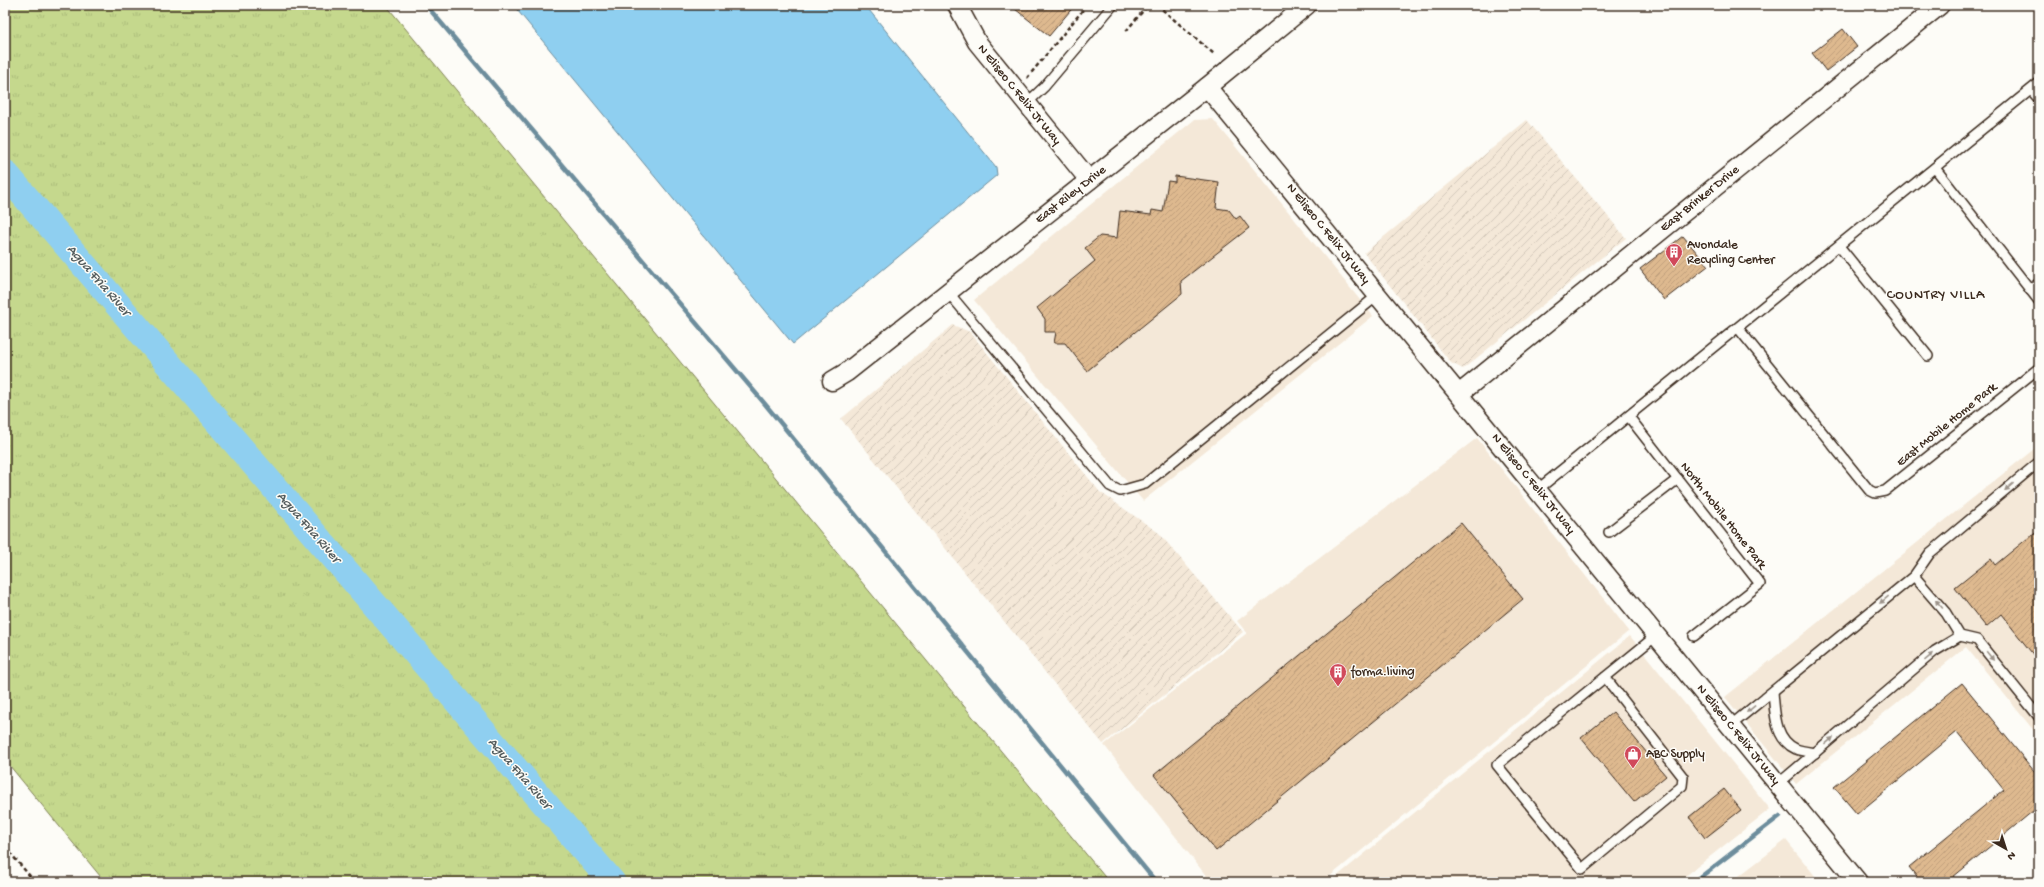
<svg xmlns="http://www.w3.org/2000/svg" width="2044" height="887" font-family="'Gochi Hand',sans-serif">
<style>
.built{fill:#f4e8d8}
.industrial{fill:url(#industrial-furrows)}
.grass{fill:url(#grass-tufts);stroke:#808156}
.water{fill:#8fcff0;stroke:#6d8d9c}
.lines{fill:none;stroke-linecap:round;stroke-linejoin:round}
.stream{stroke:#6d8d9c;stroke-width:4.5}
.river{stroke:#8fcff0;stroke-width:27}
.building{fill:url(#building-hatch);stroke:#3b2a1e}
.service-casing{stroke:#3b2a1e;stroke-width:12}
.minor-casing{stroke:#3b2a1e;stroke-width:21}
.path{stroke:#3b2a1e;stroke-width:2.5;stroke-dasharray:4 3;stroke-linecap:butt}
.service{stroke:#fdfcf7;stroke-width:9}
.minor{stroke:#fdfcf7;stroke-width:18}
.oneway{fill:#9c938a}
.labels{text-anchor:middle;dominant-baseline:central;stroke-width:3;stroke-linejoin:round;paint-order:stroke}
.street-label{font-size:13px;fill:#3b2a1e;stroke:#fdfcf7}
.poi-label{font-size:13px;fill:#3b2a1e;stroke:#fdfcf7;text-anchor:start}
.water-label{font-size:14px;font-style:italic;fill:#545c5d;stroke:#fdfcf7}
.neighbourhood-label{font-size:14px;letter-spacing:1px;fill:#3b2a1e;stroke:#fdfcf7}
</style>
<defs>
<pattern id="industrial-furrows" width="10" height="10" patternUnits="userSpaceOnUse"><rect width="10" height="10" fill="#f4e8d8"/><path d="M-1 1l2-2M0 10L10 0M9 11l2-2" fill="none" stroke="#d2c7b9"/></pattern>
<pattern id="grass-tufts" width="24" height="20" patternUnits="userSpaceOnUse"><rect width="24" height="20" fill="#c5d88d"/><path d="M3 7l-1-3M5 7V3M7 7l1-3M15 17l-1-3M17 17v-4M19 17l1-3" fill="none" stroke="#aaba79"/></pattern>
<pattern id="building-hatch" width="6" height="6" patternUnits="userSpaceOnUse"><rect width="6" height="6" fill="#deb98f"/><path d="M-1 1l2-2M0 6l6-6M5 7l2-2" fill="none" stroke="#bf9f7b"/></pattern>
</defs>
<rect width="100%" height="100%" fill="#fdfcf7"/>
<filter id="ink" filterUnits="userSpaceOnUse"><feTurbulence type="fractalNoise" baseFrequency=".025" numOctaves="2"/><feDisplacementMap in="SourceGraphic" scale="8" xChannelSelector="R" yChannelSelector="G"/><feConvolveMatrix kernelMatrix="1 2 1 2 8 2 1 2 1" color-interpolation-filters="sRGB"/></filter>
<g filter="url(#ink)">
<g class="built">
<polygon points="1213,119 1373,316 1143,501 974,300 1194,120"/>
<polygon points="1477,438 1629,631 1323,882 1211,882 1104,745 1247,633 1237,621"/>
<polygon points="2039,445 2039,737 1966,647 1796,784 1725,697"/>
<polygon points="1630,636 1770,809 1678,882 1330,882"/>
<polygon points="1786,840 1820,882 1731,882"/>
</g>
<g class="industrial">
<polygon points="1527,120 1626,238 1463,369 1451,363 1364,253"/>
<polygon points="953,325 970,332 1100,492 1159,533 1243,632 1103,744 841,419"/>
</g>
<polygon class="grass" points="5,5 386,5 1109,882 105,882 5,760"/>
<polygon class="water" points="513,5 865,5 996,167 997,175 793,344"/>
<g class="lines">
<g class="stream">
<polyline points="426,5 765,404 1156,882"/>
<polyline points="1694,882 1780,816"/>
</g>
<polyline class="river" points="5,173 612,882"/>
</g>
<g class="building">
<polygon points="1010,5 1075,5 1049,36"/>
<polygon points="1843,29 1857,47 1826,71 1812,53"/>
<polygon points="1175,176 1219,182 1216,208 1229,210 1236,219 1240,216 1249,228 1181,281 1182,294 1087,371 1065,343 1054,343 1056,332 1045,332 1045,319 1037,308 1095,261 1085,248 1100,236 1117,238 1120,211 1151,215 1152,210 1163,212 1168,181 1175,182"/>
<polygon points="1683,236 1708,266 1664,300 1640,269"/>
<polygon points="1461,523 1523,599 1216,851 1154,775"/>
<polygon points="2039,529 2039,662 2001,614 1986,627 1955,588 1991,559 1995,565"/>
<polygon points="1962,683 2039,777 2039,806 1947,882 1921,882 1909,867 2004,790 1957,732 1857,814 1834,787"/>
<polygon points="1613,712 1666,776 1634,802 1581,738"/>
<polygon points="1724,789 1741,810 1705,838 1689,817"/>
</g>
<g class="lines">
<g class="service-casing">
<g id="service">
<polyline points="2031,90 2039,99"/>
<polyline points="1026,104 1044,87 1113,5"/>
<polyline points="1935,168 2039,301"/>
<polyline points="1839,246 1928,356"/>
<polyline points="2030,290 2039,283"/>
<polyline points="948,292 1110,486 1120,491 1145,484 1378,295"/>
<polyline points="1738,328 1869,490 1875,493 1885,491 2039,368"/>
<polyline points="1629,417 1760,584 1694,636"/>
<polyline points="1537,490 2039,83"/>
<polyline points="1609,532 1678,479"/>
<polyline points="1914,576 1946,613 1960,636 1977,640 2039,717"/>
<polyline points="1605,677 1683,777 1682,786 1582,869 1497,765 1657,635"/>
<path d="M 1773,692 C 1775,712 1774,739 1796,749 C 1801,751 1809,752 1815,753"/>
<polyline points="1730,726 1914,576 1930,553 2039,462"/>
<polyline points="1778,784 1935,651 1960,636"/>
</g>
</g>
<g class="minor-casing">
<g id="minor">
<polyline points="957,5 977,42 1089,180"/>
<polyline points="1207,87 1858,882"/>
<polyline points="832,381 847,372 1207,87 1307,5"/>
<polyline points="1459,394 1940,5"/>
</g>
</g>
<g class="path">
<polyline points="1157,5 1214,54"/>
<polyline points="1126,31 1148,5"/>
<polyline points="1027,78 1087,5"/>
<polyline points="5,847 35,882"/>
</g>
<use href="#service" class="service"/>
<use href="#minor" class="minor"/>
</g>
<defs><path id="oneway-solid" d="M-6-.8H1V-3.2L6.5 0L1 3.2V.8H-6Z"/></defs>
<g class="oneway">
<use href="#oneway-solid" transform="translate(2009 487) rotate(140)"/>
<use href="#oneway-solid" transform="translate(1884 600) rotate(141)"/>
<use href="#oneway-solid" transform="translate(1939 604) rotate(-130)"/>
<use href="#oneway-solid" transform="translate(1990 656) rotate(51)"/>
<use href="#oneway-solid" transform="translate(1929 657) rotate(-40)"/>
<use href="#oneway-solid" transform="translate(1751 709) rotate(141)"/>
<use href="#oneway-solid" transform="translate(1829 741) rotate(-40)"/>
</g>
</g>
<defs>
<g id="building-pin" transform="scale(0.9)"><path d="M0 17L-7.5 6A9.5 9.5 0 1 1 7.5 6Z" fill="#d1495b" stroke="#fdfcf7"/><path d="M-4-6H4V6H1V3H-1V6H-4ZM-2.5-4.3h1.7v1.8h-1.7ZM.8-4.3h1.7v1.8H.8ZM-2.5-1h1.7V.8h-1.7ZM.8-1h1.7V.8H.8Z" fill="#fff"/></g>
<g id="shop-pin" transform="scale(0.9)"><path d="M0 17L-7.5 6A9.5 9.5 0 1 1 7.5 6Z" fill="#d1495b" stroke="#fdfcf7"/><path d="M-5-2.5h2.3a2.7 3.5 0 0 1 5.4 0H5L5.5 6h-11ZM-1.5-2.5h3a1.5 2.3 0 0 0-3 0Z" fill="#fff"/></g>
</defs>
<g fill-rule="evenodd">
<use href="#building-pin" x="1674" y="252"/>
<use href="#building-pin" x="1338" y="672"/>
<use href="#shop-pin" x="1633" y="754"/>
</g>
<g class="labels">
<g class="street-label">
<text transform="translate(1019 95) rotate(51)">N Eliseo C Felix Jr Way</text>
<text transform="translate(1071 195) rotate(-38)">East Riley Drive</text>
<text transform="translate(1700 199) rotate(-39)">East Brinker Drive</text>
<text transform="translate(1328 234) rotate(51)">N Eliseo C Felix Jr Way</text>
<text transform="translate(1947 425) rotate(-39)">East Mobile Home Park</text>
<text transform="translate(1533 484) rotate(51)">N Eliseo C Felix Jr Way</text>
<text transform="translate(1723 516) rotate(52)">North Mobile Home Park</text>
<text transform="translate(1738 735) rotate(51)">N Eliseo C Felix Jr Way</text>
</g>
<g class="poi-label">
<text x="1687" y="245">Avondale<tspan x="1687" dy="15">Recycling Center</tspan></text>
<text x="1351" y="672">forma.living</text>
<text x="1646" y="754">ABC Supply</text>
</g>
<g class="water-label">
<text transform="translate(98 281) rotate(49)">Agua Fria River</text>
<text transform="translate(308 528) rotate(49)">Agua Fria River</text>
<text transform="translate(519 774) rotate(49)">Agua Fria River</text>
</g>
<g class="neighbourhood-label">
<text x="1936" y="295">COUNTRY VILLA</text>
</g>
</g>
<rect width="2044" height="887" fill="none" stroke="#fdfcf7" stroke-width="20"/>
<rect x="10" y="10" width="2024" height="867" fill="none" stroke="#3b2a1e" stroke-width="1.5" filter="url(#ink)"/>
<g transform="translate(2006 849) rotate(141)" stroke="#fdfcf7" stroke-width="3" paint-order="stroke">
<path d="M0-3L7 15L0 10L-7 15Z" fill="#3b2a1e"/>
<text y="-6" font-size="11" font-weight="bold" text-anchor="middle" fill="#3b2a1e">N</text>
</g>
</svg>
